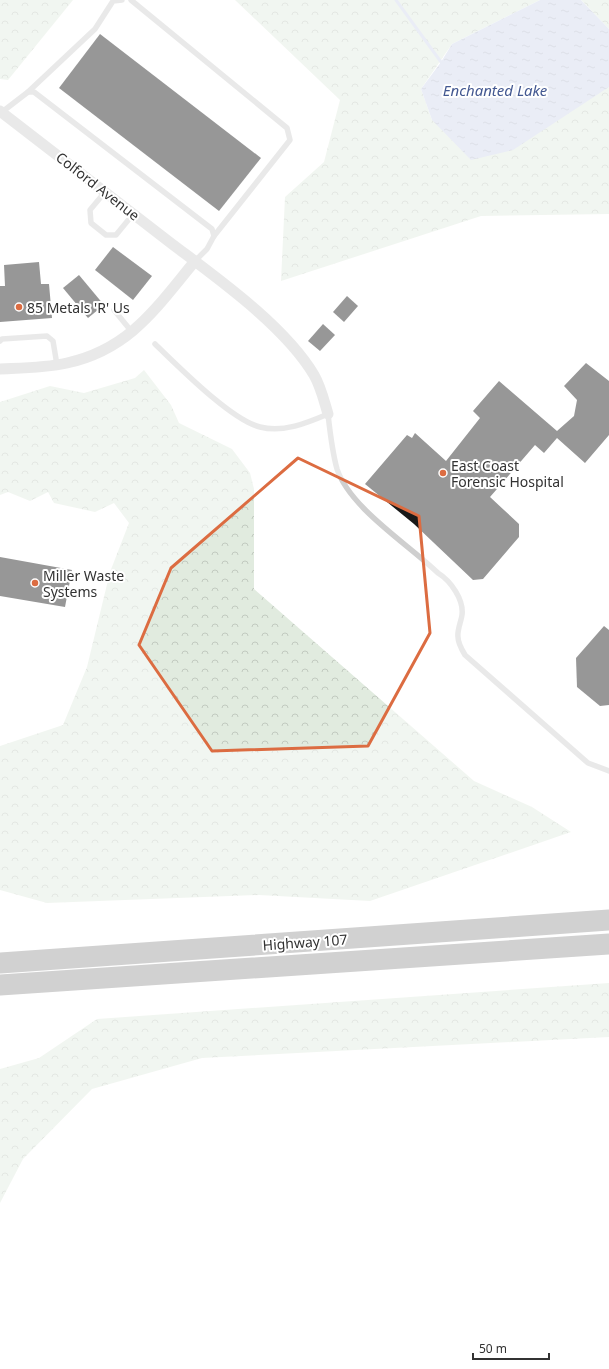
<svg xmlns="http://www.w3.org/2000/svg" width="609" height="1369" font-family="'Noto Sans',sans-serif">
<style>
.forest{fill:url(#forest-crowns)}
.water{fill:url(#water-ripples)}
.lines{fill:none;stroke-linecap:round;stroke-linejoin:round}
.stream{stroke:#d0d7ec;stroke-width:3}
.building{fill:#191919}
.lane{stroke:#cfcfcf;stroke-width:5.5}
.street{stroke:#cfcfcf;stroke-width:11}
.highway{stroke:#999;stroke-width:21}
.marked{fill:none;stroke:#dc6c41;stroke-width:3;stroke-linejoin:round}
.poi-dot{fill:#dc6c41;stroke:#fff;stroke-width:1.5}
.labels{text-anchor:middle;dominant-baseline:central;stroke-width:4;stroke-linejoin:round;paint-order:stroke}
.street-label{font-size:14px;fill:#323232;stroke:#fff}
.poi-label{font-size:14px;fill:#323232;stroke:#fff;text-anchor:start}
.water-label{font-size:15px;font-style:italic;fill:#435891;stroke:#fff}
</style>
<defs>
<pattern id="forest-crowns" width="20" height="18" patternUnits="userSpaceOnUse"><rect width="20" height="18" fill="#e1ebdf"/><path d="M2 6a3 3 0 1 1 6 0M12 15a3 3 0 1 1 6 0" fill="none" stroke="#c2cac0"/></pattern>
<pattern id="water-ripples" width="26" height="14" patternUnits="userSpaceOnUse"><rect width="26" height="14" fill="#d0d7ec"/><path d="M2 4q2-2 4 0t4 0M15 11q2-2 4 0t4 0" fill="none" stroke="#b3b9cb"/></pattern>
</defs>
<rect width="100%" height="100%" fill="#fff"/>
<g class="forest">
<polygon points="0,0 73,0 8,80 0,79"/>
<polygon points="235,0 540,0 452,44 421,89 432,120 609,87 609,214 481,216 281,281 285,197 324,162 340,100"/>
<polygon points="581,0 609,0 609,29"/>
<polygon points="144,370 171,405 179,423 232,449 250,473 254,489 254,589 474,781 532,807 571,832 370,901 259,895 47,903 0,890 0,746 63,725 87,667 110,572 129,523 114,503 95,512 54,503 48,492 30,501 8,492 0,495 0,402 50,386 84,393 135,378"/>
<polygon points="609,983 609,1037 202,1058 92,1089 23,1159 0,1203 0,1069 39,1058 97,1019"/>
</g>
<polygon class="water" points="540,0 581,0 609,29 609,87 513,150 471,160 432,120 421,89 441,62 452,44"/>
<g class="lines">
<polyline class="stream" points="396,0 441,62"/>
</g>
<g class="building">
<polygon points="100,34 261,158 219,211 59,88"/>
<polygon points="113,247 152,276 133,300 95,270"/>
<polygon points="39,262 41,284 49,284 52,318 0,322 0,286 5,286 4,265"/>
<polygon points="79,275 104,305 88,318 63,288"/>
<polygon points="347,296 358,306 344,322 333,312"/>
<polygon points="323,324 335,335 320,351 308,341"/>
<polygon points="586,363 609,381 609,435 585,463 557,438 544,453 535,445 490,497 519,524 519,537 483,579 473,580 414,524 365,484 407,435 412,438 415,433 446,461 480,418 473,411 499,381 557,431 574,416 577,400 564,386"/>
<polygon points="0,557 72,570 65,607 0,596"/>
<polygon points="604,626 609,630 609,705 600,706 577,687 576,658"/>
</g>
<g class="lines">
<g class="lane">
<polyline points="131,0 287,128 290,140 214,236"/>
<polyline points="28,92 95,29 113,1 122,0"/>
<polyline points="2,112 28,92 34,92 212,229 214,236 207,249 195,261"/>
<polyline points="105,192 90,210 91,223 106,235 116,235 134,213"/>
<polyline points="114,310 132,332"/>
<polyline points="0,341 2,339 47,336 53,341 57,365"/>
<path d="M 155,344 C 178,366 231,420 260,427 C 283,433 307,423 328,414 C 330,432 332,451 337,469 C 350,508 408,544 438,573 C 451,581 464,600 462,615 C 461,622 457,630 458,637 C 458,643 462,650 465,655 L 588,763 L 609,771"/>
</g>
<g class="street">
<path d="M 0,111 C 57,155 115,200 172,244 C 217,278 285,326 314,375 C 321,387 324,401 328,414"/>
<path d="M 0,369 C 22,368 45,368 67,363 C 130,349 156,308 195,261"/>
</g>
<g class="highway">
<polyline points="0,963 609,920"/>
<polyline points="0,985 609,944"/>
</g>
</g>
<path d="M0 0H609V1369H0ZM 298,458 L 419,516 L 430,633 L 368,746 L 212,751 L 139,645 L 171,568 Z" fill="#fff" fill-opacity=".55" fill-rule="evenodd"/>
<path class="marked" d="M 298,458 L 419,516 L 430,633 L 368,746 L 212,751 L 139,645 L 171,568 Z"/>
<g class="poi-dot">
<circle cx="19" cy="307" r="4"/>
<circle cx="443" cy="473" r="4"/>
<circle cx="35" cy="583" r="4"/>
</g>
<g class="labels">
<g class="street-label">
<text transform="translate(98 186) rotate(38)">Colford Avenue</text>
<text transform="translate(305 942) rotate(-4)">Highway 107</text>
</g>
<g class="poi-label">
<text x="27" y="307">85 Metals 'R' Us</text>
<text x="451" y="465">East Coast<tspan x="451" dy="16">Forensic Hospital</tspan></text>
<text x="43" y="575">Miller Waste<tspan x="43" dy="16">Systems</tspan></text>
</g>
<g class="water-label">
<text x="495" y="90">Enchanted Lake</text>
</g>
</g>
<path d="M473 1353v6h76v-6" fill="none" stroke="#323232" stroke-width="2"/>
<text x="479" y="1353" font-size="12" fill="#323232" stroke="#ffffff" stroke-width="3" paint-order="stroke">50 m</text>
</svg>
